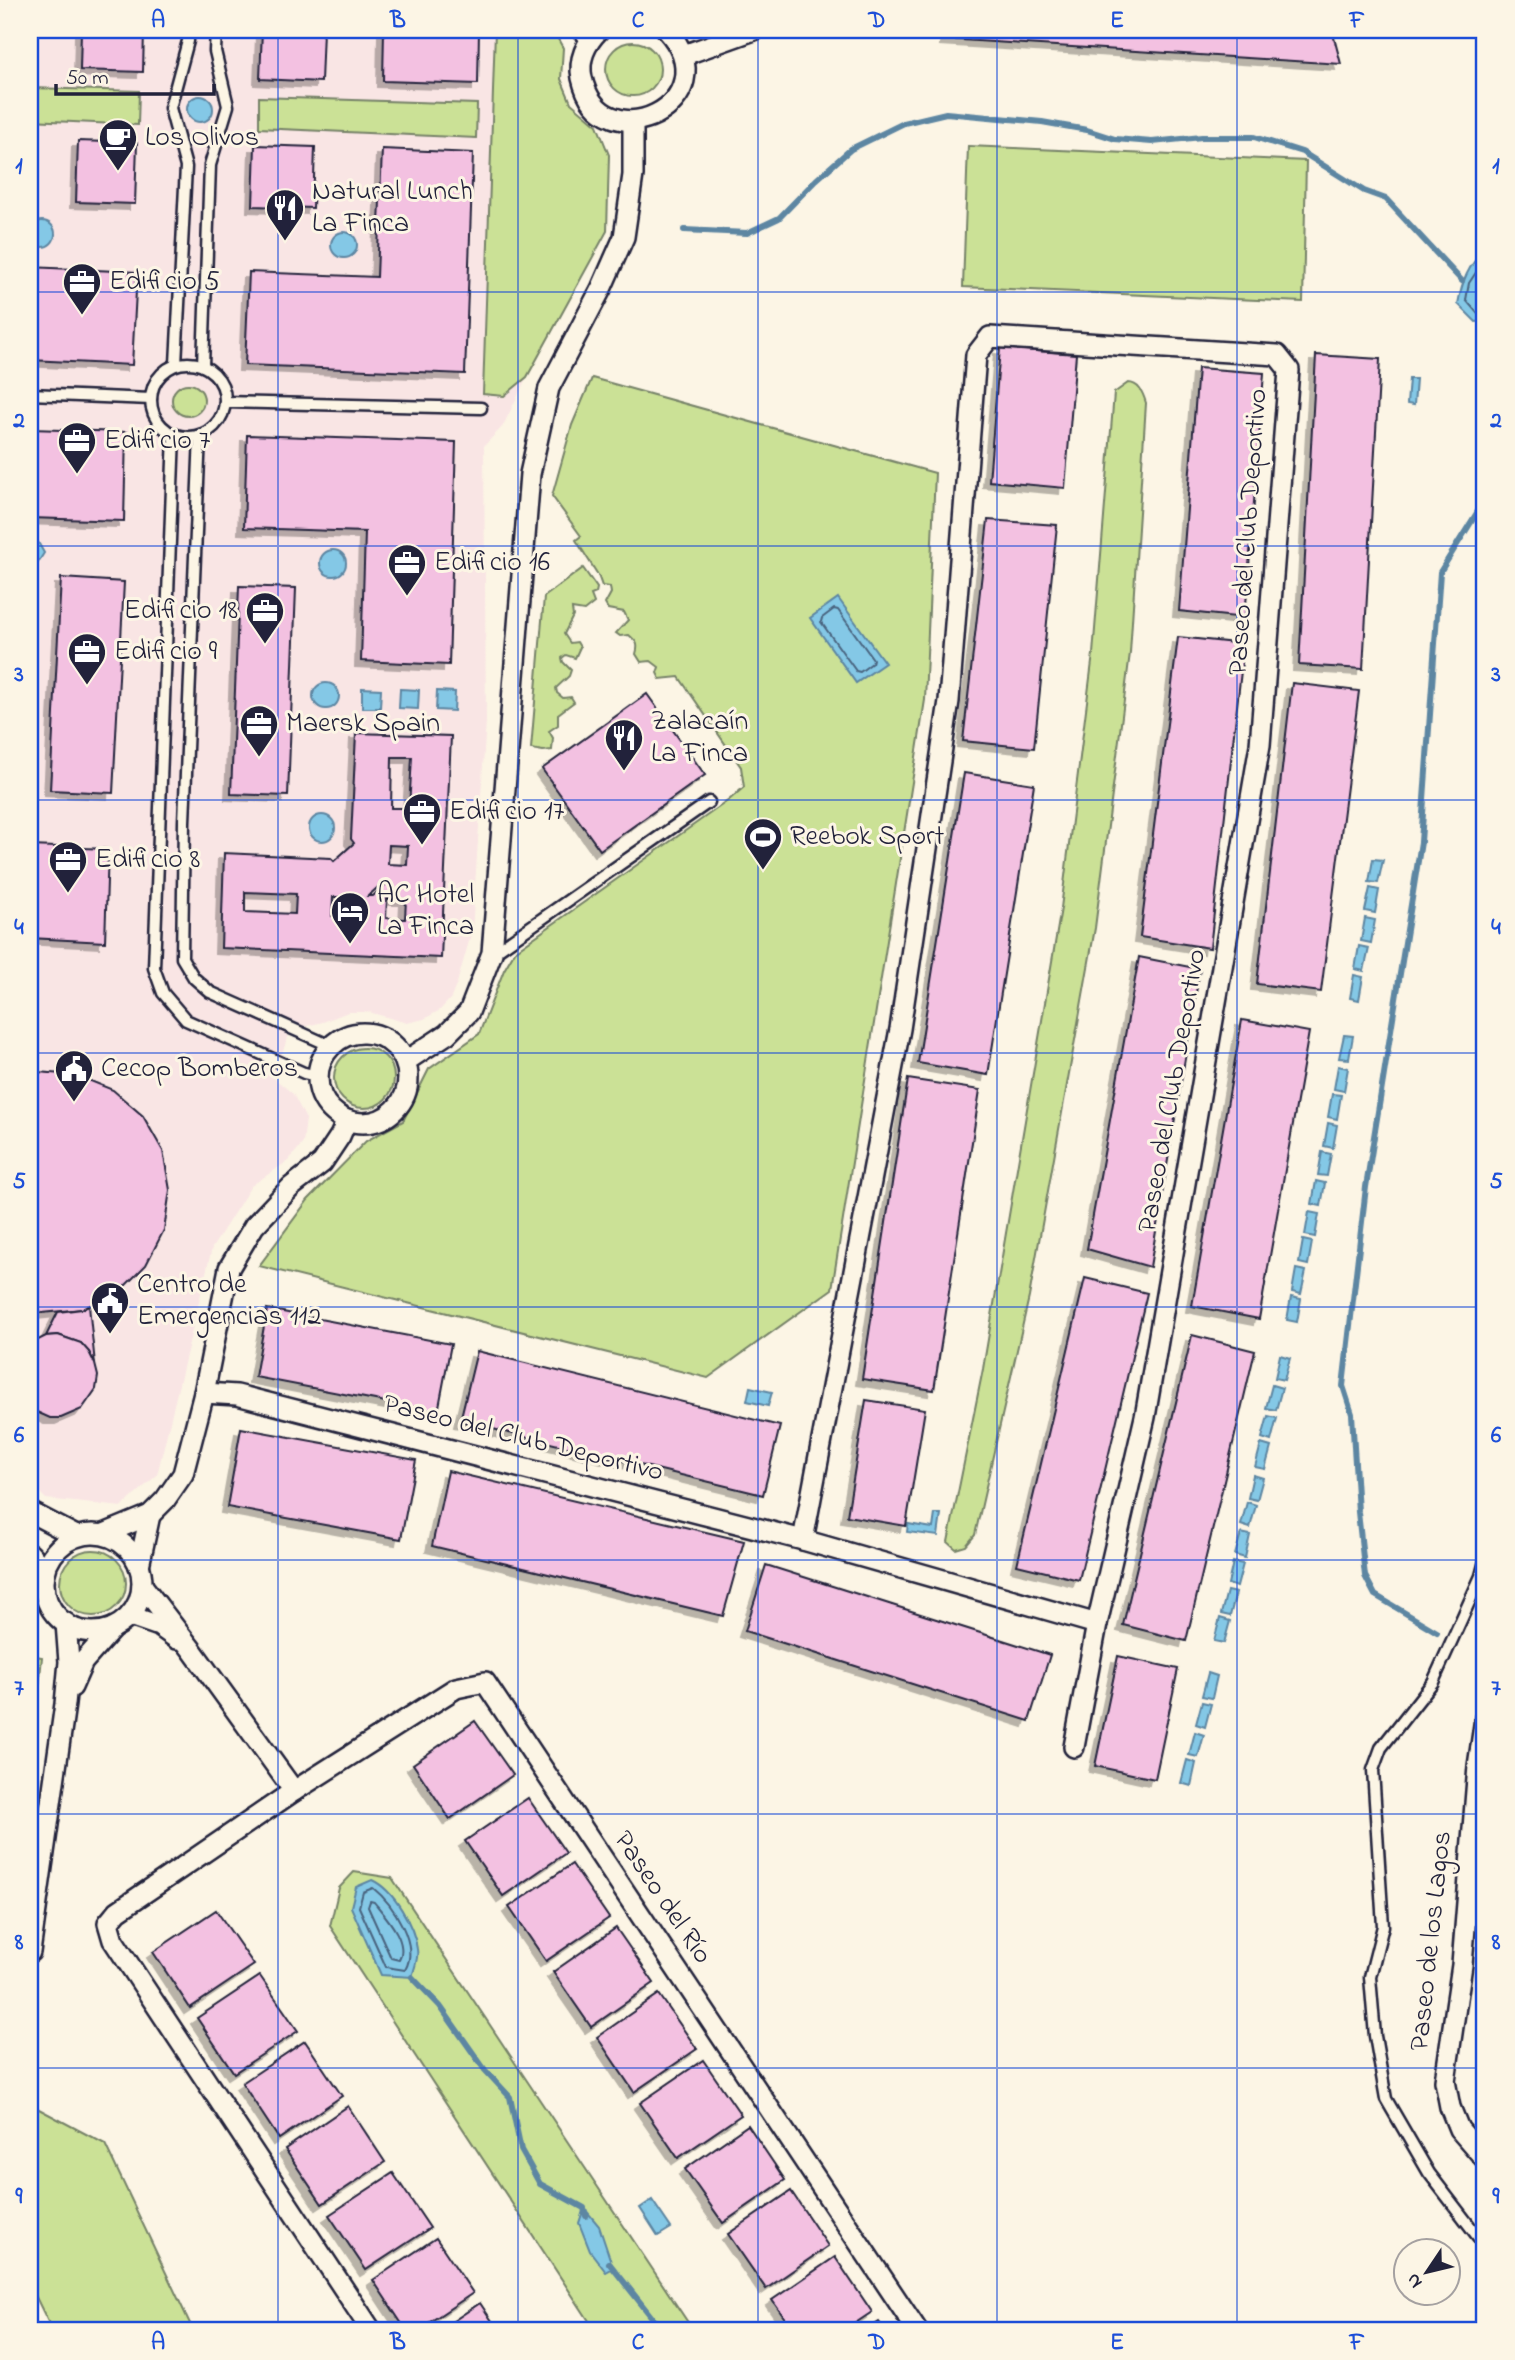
<svg xmlns="http://www.w3.org/2000/svg" width="1515" height="2360" font-family="'Indie Flower',sans-serif">
<style>
.built{fill:#f9e5e4;fill-rule:evenodd}
.green{fill:#cbe196;stroke:#768268;stroke-width:2}
.water{fill:#84c8e6;stroke:#5d86a2;stroke-width:2}
.lines{fill:none;stroke-linecap:round;stroke-linejoin:round}
.shore{stroke:#49647f;stroke-width:2}
.stream{stroke:#5d86a2;stroke-width:6}
.building{fill:#f3c1e1;stroke:#22223b;stroke-width:2;fill-rule:evenodd;filter:url(#shadow)}
.service-casing{stroke:#22223b;stroke-width:15}
.minor-casing{stroke:#22223b;stroke-width:24}
.service{stroke:#fcf5e5;stroke-width:10}
.minor{stroke:#fcf5e5;stroke-width:19}
.grid{fill:none;stroke:#1d4ed8;stroke-width:2;stroke-opacity:0.55}
.labels{text-anchor:middle;dominant-baseline:central;stroke-width:6;stroke-linejoin:round;paint-order:stroke}
.poi-label{font-size:28px;fill:#22223b;stroke:#fcf5e5;text-anchor:start}
.street-label{font-size:28px;fill:#22223b;stroke:#fcf5e5}
.neatline{fill:none;stroke:#1d4ed8;stroke-width:2.5}
.grid-label{font-size:23px;text-anchor:middle;font-weight:bold;fill:#1d4ed8}
</style>
<defs>
<filter id="shadow"><feDropShadow dx="-6" dy="6" stdDeviation="0" flood-color="#0004"/></filter>
</defs>
<rect width="100%" height="100%" fill="#fcf5e5"/>
<filter id="ink" filterUnits="userSpaceOnUse"><feTurbulence type="fractalNoise" baseFrequency=".0143" numOctaves="2"/><feDisplacementMap in="SourceGraphic" scale="14" xChannelSelector="R" yChannelSelector="G"/><feConvolveMatrix kernelMatrix="1 2 1 2 8 2 1 2 1" color-interpolation-filters="sRGB"/></filter>
<g filter="url(#ink)">
<path class="built" d="M 30,30 L 553,30 L 563,48 L 561,79 L 571,103 L 597,125 L 609,155 L 541,348 L 503,426 L 484,446 L 486,721 L 472,931 L 457,983 L 451,998 L 440,1010 L 424,1019 L 407,1023 L 369,1012 L 348,1012 L 323,1022 L 290,1030 L 274,1078 L 293,1094 L 306,1119 L 303,1143 L 288,1161 L 251,1186 L 212,1248 L 157,1475 L 122,1507 L 46,1499 L 30,1483 ZM 199,96 L 207,98 L 212,109 L 209,117 L 194,120 L 188,115 L 187,106 L 191,99 ZM 176,390 L 194,415 L 183,415 L 175,409 L 173,400 Z"/>
<g class="green">
<polygon points="495,30 553,30 563,48 561,79 571,103 597,125 609,155 607,231 527,377 504,396 483,394"/>
<circle cx="633" cy="69" r="27"/>
<polygon points="30,88 139,91 138,125 30,120"/>
<polygon points="259,97 477,104 476,138 259,128"/>
<polygon points="968,146 1306,161 1303,302 963,287"/>
<path d="M 592,378 L 935,473 L 925,700 L 832,1289 L 708,1378 L 259,1266 L 308,1200 L 366,1141 L 403,1121 L 429,1069 L 479,1034 L 504,970 L 515,951 L 729,800 L 744,787 L 741,767 L 679,677 L 660,679 L 657,673 L 659,667 L 651,661 L 641,662 L 636,654 C 639,644 637,642 629,635 L 620,636 L 616,633 L 628,620 L 624,612 L 608,609 L 605,604 L 611,593 L 610,587 L 602,586 L 598,575 L 576,540 L 581,536 L 552,496 L 572,425 Z"/>
<path d="M 1128,383 C 1139,383 1143,393 1146,403 L 1130,653 L 1095,928 L 1029,1297 L 975,1535 L 966,1546 L 956,1549 L 948,1542 L 983,1369 L 1061,908 L 1093,654 L 1114,393 Z"/>
<circle cx="188" cy="400" r="16"/>
<polygon points="583,568 597,588 596,593 591,595 594,603 584,611 572,609 573,616 564,634 570,643 577,642 580,647 575,658 566,655 562,658 563,662 571,670 569,676 556,688 557,693 563,698 571,697 574,702 558,714 558,725 549,731 553,738 552,750 543,751 531,749 544,597"/>
<circle cx="364" cy="1078" r="30"/>
<circle cx="93" cy="1583" r="33"/>
<polygon points="30,1655 42,1657 39,1686 30,1685"/>
<polygon points="354,1872 392,1878 693,2330 595,2330 330,1926 339,1888"/>
<polygon points="37,2108 105,2144 193,2330 52,2330 30,2285 30,2168"/>
</g>
<g class="water">
<circle cx="200" cy="109" r="13"/>
<circle cx="42" cy="234" r="13"/>
<circle cx="344" cy="245" r="13"/>
<path d="M 1485,250 L 1485,321 L 1476,322 L 1458,304 C 1462,282 1468,265 1485,250 Z"/>
<polygon points="1409,379 1416,379 1414,405 1407,404"/>
<polygon points="30,540 38,542 44,553 37,564 30,565"/>
<circle cx="333" cy="563" r="13"/>
<polygon points="838,598 885,663 856,683 810,618"/>
<circle cx="326" cy="696" r="13"/>
<polygon points="362,688 381,689 380,708 362,708"/>
<polygon points="400,689 419,690 418,709 399,708"/>
<polygon points="437,691 455,692 454,711 436,710"/>
<circle cx="322" cy="828" r="13"/>
<polygon points="1373,859 1383,860 1378,883 1369,882"/>
<polygon points="1370,888 1379,890 1375,913 1365,911"/>
<polygon points="1365,918 1375,920 1371,943 1361,941"/>
<polygon points="1359,946 1369,948 1364,971 1355,969"/>
<polygon points="1354,975 1363,977 1359,1000 1350,998"/>
<polygon points="1344,1035 1353,1036 1349,1059 1339,1058"/>
<polygon points="1338,1066 1348,1068 1344,1091 1334,1089"/>
<polygon points="1332,1094 1341,1095 1337,1119 1328,1117"/>
<polygon points="1328,1123 1337,1125 1333,1148 1324,1146"/>
<polygon points="1322,1152 1331,1154 1327,1176 1318,1175"/>
<polygon points="1316,1181 1325,1183 1321,1206 1312,1204"/>
<polygon points="1309,1212 1319,1214 1315,1237 1305,1235"/>
<polygon points="1303,1240 1312,1242 1308,1265 1299,1263"/>
<polygon points="1296,1269 1306,1271 1301,1294 1292,1292"/>
<polygon points="1291,1297 1301,1299 1297,1322 1287,1320"/>
<polygon points="1280,1355 1290,1358 1284,1380 1275,1378"/>
<polygon points="1272,1385 1282,1388 1276,1410 1266,1408"/>
<polygon points="750,1387 772,1392 768,1406 747,1401"/>
<polygon points="1268,1416 1277,1418 1271,1441 1262,1438"/>
<polygon points="1261,1444 1271,1447 1265,1469 1255,1467"/>
<polygon points="1253,1475 1263,1478 1257,1500 1248,1498"/>
<polygon points="1247,1502 1256,1505 1250,1528 1241,1525"/>
<polygon points="935,1514 941,1514 938,1536 907,1532 908,1524 933,1528"/>
<polygon points="1241,1533 1250,1535 1245,1558 1235,1555"/>
<polygon points="1233,1562 1243,1564 1237,1587 1228,1584"/>
<polygon points="1227,1591 1236,1593 1230,1616 1221,1614"/>
<polygon points="1220,1618 1230,1621 1224,1643 1214,1641"/>
<polygon points="1208,1673 1217,1676 1212,1698 1202,1696"/>
<polygon points="1202,1702 1211,1704 1205,1727 1196,1724"/>
<polygon points="1195,1732 1204,1735 1198,1757 1189,1755"/>
<polygon points="1187,1760 1196,1763 1191,1786 1181,1783"/>
<path d="M 372,1880 C 394,1890 414,1926 417,1949 C 419,1958 414,1969 412,1977 L 381,1975 L 351,1907 L 356,1887 Z"/>
<polygon points="652,2200 671,2228 658,2236 640,2208"/>
<polygon points="584,2208 599,2226 613,2268 606,2272 590,2251 579,2223"/>
</g>
<g class="lines">
<g class="shore">
<polyline points="1485,259 1469,283 1466,300 1478,314 1485,315"/>
<polygon points="834,609 838,610 873,659 872,663 860,672 856,671 821,622 822,618"/>
<path d="M 373,1888 C 393,1904 420,1945 405,1970 L 386,1967 L 359,1907 L 363,1892 Z"/>
<path d="M 370,1901 L 374,1902 C 386,1917 409,1941 399,1960 L 391,1958 L 368,1907 Z"/>
</g>
<g class="stream">
<polyline points="684,230 747,233 779,218 816,180 851,149 904,123 946,113 1042,122 1087,130 1115,139 1152,142 1202,137 1254,137 1302,152 1364,191 1386,199 1462,281"/>
<polyline points="1437,1632 1375,1595 1365,1576 1358,1512 1352,1414 1343,1386 1366,1187 1421,842 1440,572 1485,500"/>
<polyline points="412,1977 440,2006 485,2070 510,2097 521,2150 540,2184 584,2208 586,2216"/>
<polyline points="609,2263 662,2330"/>
</g>
</g>
<g class="building">
<polygon points="81,30 144,30 143,72 80,70"/>
<polygon points="262,30 323,30 321,82 260,79"/>
<polygon points="384,30 479,30 478,84 383,81"/>
<polygon points="947,30 1332,30 1341,64 946,39"/>
<polygon points="78,141 137,143 135,204 76,202"/>
<polygon points="255,145 315,147 313,208 253,206"/>
<polygon points="382,149 473,153 465,374 245,365 249,272 377,277"/>
<polygon points="30,267 137,272 132,365 30,360"/>
<polygon points="1000,348 1076,354 1065,488 989,481"/>
<polygon points="1316,355 1380,359 1363,669 1299,665"/>
<polygon points="1198,368 1264,373 1245,618 1179,611"/>
<polygon points="30,429 126,432 124,521 30,518"/>
<polygon points="247,435 456,442 449,665 361,661 365,532 244,528"/>
<polygon points="988,520 1057,525 1034,748 963,741"/>
<polygon points="61,578 124,582 113,793 50,790"/>
<polygon points="239,586 296,588 288,796 231,794"/>
<polygon points="1178,637 1244,644 1210,948 1140,937"/>
<polygon points="1292,683 1359,691 1321,992 1257,984"/>
<polygon points="647,694 705,775 600,850 542,769"/>
<path d="M 356,733 L 451,736 L 441,958 L 221,948 L 224,853 L 331,858 L 334,861 L 354,843 L 351,839 ZM 392,757 L 412,757 L 409,808 L 391,808 ZM 389,845 L 408,846 L 407,865 L 388,864 ZM 385,881 L 385,885 L 373,896 L 368,896 ZM 245,892 L 296,894 L 295,914 L 245,912 ZM 333,897 L 352,897 L 351,916 L 332,916 ZM 387,899 L 406,899 L 405,919 L 386,918 Z"/>
<polygon points="964,773 1034,784 988,1075 918,1063"/>
<polygon points="30,846 108,849 105,942 30,938"/>
<polygon points="1139,957 1200,969 1150,1267 1087,1249"/>
<polygon points="1242,1020 1309,1032 1259,1319 1192,1306"/>
<polygon points="37,1072 76,1075 113,1090 143,1116 163,1151 170,1190 164,1230 146,1265 118,1293 82,1309 42,1313 30,1310 30,1074"/>
<polygon points="908,1079 980,1090 934,1390 862,1379"/>
<polygon points="1085,1278 1147,1293 1079,1580 1017,1565"/>
<polygon points="89,1306 95,1364 89,1352 81,1343 58,1335 46,1336 58,1312 82,1309"/>
<polygon points="267,1309 451,1344 438,1412 255,1377"/>
<polygon points="58,1335 81,1343 89,1352 95,1364 98,1376 96,1389 82,1409 61,1418 50,1418 30,1409 30,1344 46,1336"/>
<polygon points="1192,1335 1255,1351 1186,1641 1123,1625"/>
<polygon points="477,1351 780,1426 763,1495 460,1421"/>
<polygon points="866,1400 925,1409 906,1526 847,1516"/>
<polygon points="241,1428 416,1460 401,1539 227,1507"/>
<polygon points="448,1471 744,1541 723,1616 432,1546"/>
<polygon points="766,1565 1050,1655 1029,1721 745,1631"/>
<polygon points="1118,1656 1178,1669 1155,1779 1095,1766"/>
<polygon points="475,1721 513,1775 450,1819 413,1764"/>
<polygon points="528,1798 566,1853 503,1896 465,1841"/>
<polygon points="572,1864 609,1918 546,1961 509,1907"/>
<polygon points="216,1910 254,1965 190,2008 153,1952"/>
<polygon points="616,1928 654,1983 591,2027 553,1972"/>
<polygon points="260,1976 298,2031 234,2073 197,2018"/>
<polygon points="659,1994 697,2049 634,2092 597,2037"/>
<polygon points="305,2041 342,2096 279,2139 242,2083"/>
<polygon points="703,2060 741,2115 678,2158 640,2103"/>
<polygon points="348,2106 385,2162 322,2204 285,2149"/>
<polygon points="748,2125 785,2180 723,2223 685,2169"/>
<polygon points="393,2173 430,2228 366,2270 329,2215"/>
<polygon points="791,2191 828,2246 766,2289 728,2234"/>
<polygon points="436,2238 473,2293 418,2330 406,2330 373,2280"/>
<polygon points="835,2257 872,2312 845,2330 793,2330 772,2300"/>
<polygon points="480,2303 498,2330 440,2330"/>
<polygon points="879,2322 885,2330 867,2330"/>
</g>
<g class="lines">
<g class="service-casing">
<g id="service">
<polyline points="577,30 588,42"/>
<circle cx="188" cy="400" r="37"/>
<polyline points="176,364 186,167 170,108 188,41 188,30"/>
<polyline points="203,366 210,165 228,106 215,51 216,30"/>
<polyline points="30,394 151,399"/>
<polyline points="225,402 481,408"/>
<polyline points="174,434 154,968 163,993 186,1020 304,1073 318,1076"/>
<polyline points="200,435 184,822 182,958 194,978 210,992 331,1046"/>
<polyline points="493,953 709,802"/>
<polyline points="1485,1561 1481,1576 1433,1682 1381,1748 1373,1770 1383,1926 1370,1977 1375,2036 1386,2099 1429,2173 1485,2246"/>
</g>
</g>
<g class="minor-casing">
<g id="minor">
<path d="M 599,30 C 586,43 578,60 582,78 C 602,165 732,103 667,30"/>
<polyline points="684,55 754,30"/>
<circle cx="363" cy="1078" r="45"/>
<polyline points="406,1061 447,1034 469,1012 492,953 530,474 549,388 601,289 624,237 633,175 633,121"/>
<polyline points="204,1393 237,1395 803,1540 1097,1624"/>
<polyline points="30,1512 76,1536"/>
<polyline points="104,1534 150,1515 165,1500 183,1474 204,1393 229,1268 254,1226 291,1187 322,1163 340,1136 347,1120"/>
<circle cx="93" cy="1583" r="49"/>
<polyline points="803,1540 900,1029 949,701 976,355 990,337 1277,355 1289,370 1260,745 1145,1417 1097,1624 1074,1747"/>
<polyline points="30,1554 45,1571"/>
<polyline points="139,1566 150,1515"/>
<polyline points="142,1585 192,1650 294,1791"/>
<polyline points="130,1616 159,1626 177,1639"/>
<polyline points="72,1687 83,1662 113,1628"/>
<polyline points="1485,1718 1478,1766 1462,1965 1445,2081 1450,2107 1459,2129 1485,2159"/>
<polyline points="30,1952 65,1704 69,1662 66,1623"/>
<polyline points="371,2330 113,1940 108,1923 118,1911 294,1791 456,1688 485,1682 917,2330"/>
</g>
</g>
<use href="#service" class="service"/>
<use href="#minor" class="minor"/>
</g>
</g>
<path class="grid" d="M 278,30 L 278,2330M 518,30 L 518,2330M 758,30 L 758,2330M 997,30 L 997,2330M 1237,30 L 1237,2330M 30,292 L 1485,292M 30,546 L 1485,546M 30,800 L 1485,800M 30,1053 L 1485,1053M 30,1307 L 1485,1307M 30,1560 L 1485,1560M 30,1814 L 1485,1814M 30,2068 L 1485,2068"/>
<defs>
<g id="cafe-pin" transform="scale(2.0125)"><path d="M0 17L-7.5 6A9.5 9.5 0 1 1 7.5 6Z" fill="#22223b" stroke="#fcf5e5"/><path d="M-5.5-4.5H6V0H3Q3 3.5 0 3.5H-2.5Q-5.5 3.5-5.5 0ZM3-3.2v2h1.7v-2ZM-6 4.5H4V6H-6Z" fill="#fff"/></g>
<g id="restaurant-pin" transform="scale(2.0125)"><path d="M0 17L-7.5 6A9.5 9.5 0 1 1 7.5 6Z" fill="#22223b" stroke="#fcf5e5"/><path d="M-5-6h1v4h1v-4h1v4h1v-4h1v5L-1.5 .5V6h-2V.5L-5-1ZM5-6V6H3V1.5H1.5Q1.5-4 5-6Z" fill="#fff"/></g>
<g id="office-pin" transform="scale(2.0125)"><path d="M0 17L-7.5 6A9.5 9.5 0 1 1 7.5 6Z" fill="#22223b" stroke="#fcf5e5"/><path d="M-6-3h4V-5.5h4V-3h4V5H-6ZM-1-4.5V-3h2v-1.5ZM-6 0V1H6V0Z" fill="#fff"/></g>
<g id="stadium-pin" transform="scale(2.0125)"><path d="M0 17L-7.5 6A9.5 9.5 0 1 1 7.5 6Z" fill="#22223b" stroke="#fcf5e5"/><path d="M0-5a6.5 5 0 1 0 0 10a6.5 5 0 1 0 0-10ZM-3.5-1.8h7v3.6h-7Z" fill="#fff"/></g>
<g id="hotel-pin" transform="scale(2.0125)"><path d="M0 17L-7.5 6A9.5 9.5 0 1 1 7.5 6Z" fill="#22223b" stroke="#fcf5e5"/><path d="M-6-4.5h1.5V1H6V5H4.5V3h-9V5H-6ZM-4 0a1.8 1.8 0 1 1 3.6 0ZM.5 0V-2.5h3Q6-2.5 6 0Z" fill="#fff"/></g>
<g id="civic-pin" transform="scale(2.0125)"><path d="M0 17L-7.5 6A9.5 9.5 0 1 1 7.5 6Z" fill="#22223b" stroke="#fcf5e5"/><path d="M-.6-6.5H3V-4.5H.6V-3L4-1V1h2V6H-6V1h2V-1L-.6-3ZM-1.2 2.5V6h2.4V2.5Z" fill="#fff"/></g>
</defs>
<g fill-rule="evenodd">
<use href="#cafe-pin" x="118" y="138"/>
<use href="#restaurant-pin" x="285" y="208"/>
<use href="#office-pin" x="82" y="282"/>
<use href="#office-pin" x="77" y="441"/>
<use href="#office-pin" x="407" y="563"/>
<use href="#office-pin" x="265" y="611"/>
<use href="#office-pin" x="87" y="652"/>
<use href="#office-pin" x="259" y="724"/>
<use href="#restaurant-pin" x="624" y="738"/>
<use href="#office-pin" x="422" y="812"/>
<use href="#stadium-pin" x="763" y="837"/>
<use href="#office-pin" x="68" y="860"/>
<use href="#hotel-pin" x="350" y="911"/>
<use href="#civic-pin" x="74" y="1069"/>
<use href="#civic-pin" x="110" y="1301"/>
</g>
<g class="labels">
<g class="poi-label">
<text x="145" y="138">Los Olivos</text>
<text x="312" y="192">Natural Lunch<tspan x="312" dy="32">La Finca</tspan></text>
<text x="109" y="282">Edificio 5</text>
<text x="104" y="441">Edificio 7</text>
<text x="434" y="563">Edificio 16</text>
<text x="238" y="611" text-anchor="end">Edificio 18</text>
<text x="114" y="652">Edificio 9</text>
<text x="651" y="722">Zalacaín<tspan x="651" dy="32">La Finca</tspan></text>
<text x="286" y="724">Maersk Spain</text>
<text x="449" y="812">Edificio 17</text>
<text x="790" y="837">Reebok Sport</text>
<text x="95" y="860">Edificio 8</text>
<text x="377" y="895">AC Hotel<tspan x="377" dy="32">La Finca</tspan></text>
<text x="101" y="1069">Cecop Bomberos</text>
<text x="137" y="1285">Centro de<tspan x="137" dy="32">Emergencias 112</tspan></text>
</g>
<g class="street-label">
<text transform="translate(1249 532) rotate(-86)">Paseo del Club Deportivo</text>
<text transform="translate(1173 1091) rotate(-80)">Paseo del Club Deportivo</text>
<text transform="translate(523 1439) rotate(14)">Paseo del Club Deportivo</text>
<text transform="translate(662 1898) rotate(56)">Paseo del Río</text>
<text transform="translate(1432 1941) rotate(-84)">Paseo de los Lagos</text>
</g>
</g>
<rect width="1515" height="2360" fill="none" stroke="#fcf5e5" stroke-width="77"/>
<g transform="translate(1427 2272) rotate(235)"><circle r="33" fill="#fcf5e5" stroke="#a5a1a1" stroke-width="2"/>
<path d="M0-5L12 26L0 18L-12 26Z" fill="#22223b"/>
<text y="-10" font-size="19" font-weight="bold" text-anchor="middle" fill="#22223b">N</text>
</g>
<path d="M56 84v10h158v-10" fill="none" stroke="#22223b" stroke-width="3.5"/>
<text x="66" y="84" font-size="21" fill="#22223b" stroke="#fcf5e5" stroke-width="5" paint-order="stroke">50 m</text>
<rect x="38" y="38" width="1438" height="2284" class="neatline"/>
<g class="grid-label">
<text x="158" y="27">A</text>
<text x="398" y="27">B</text>
<text x="638" y="27">C</text>
<text x="877" y="27">D</text>
<text x="1117" y="27">E</text>
<text x="1357" y="27">F</text>
<text x="19" y="173">1</text>
<text x="1496" y="173">1</text>
<text x="19" y="427">2</text>
<text x="1496" y="427">2</text>
<text x="19" y="681">3</text>
<text x="1496" y="681">3</text>
<text x="19" y="934">4</text>
<text x="1496" y="934">4</text>
<text x="19" y="1188">5</text>
<text x="1496" y="1188">5</text>
<text x="19" y="1442">6</text>
<text x="1496" y="1442">6</text>
<text x="19" y="1695">7</text>
<text x="1496" y="1695">7</text>
<text x="19" y="1949">8</text>
<text x="1496" y="1949">8</text>
<text x="19" y="2203">9</text>
<text x="1496" y="2203">9</text>
<text x="158" y="2349">A</text>
<text x="398" y="2349">B</text>
<text x="638" y="2349">C</text>
<text x="877" y="2349">D</text>
<text x="1117" y="2349">E</text>
<text x="1357" y="2349">F</text>
</g>
</svg>
